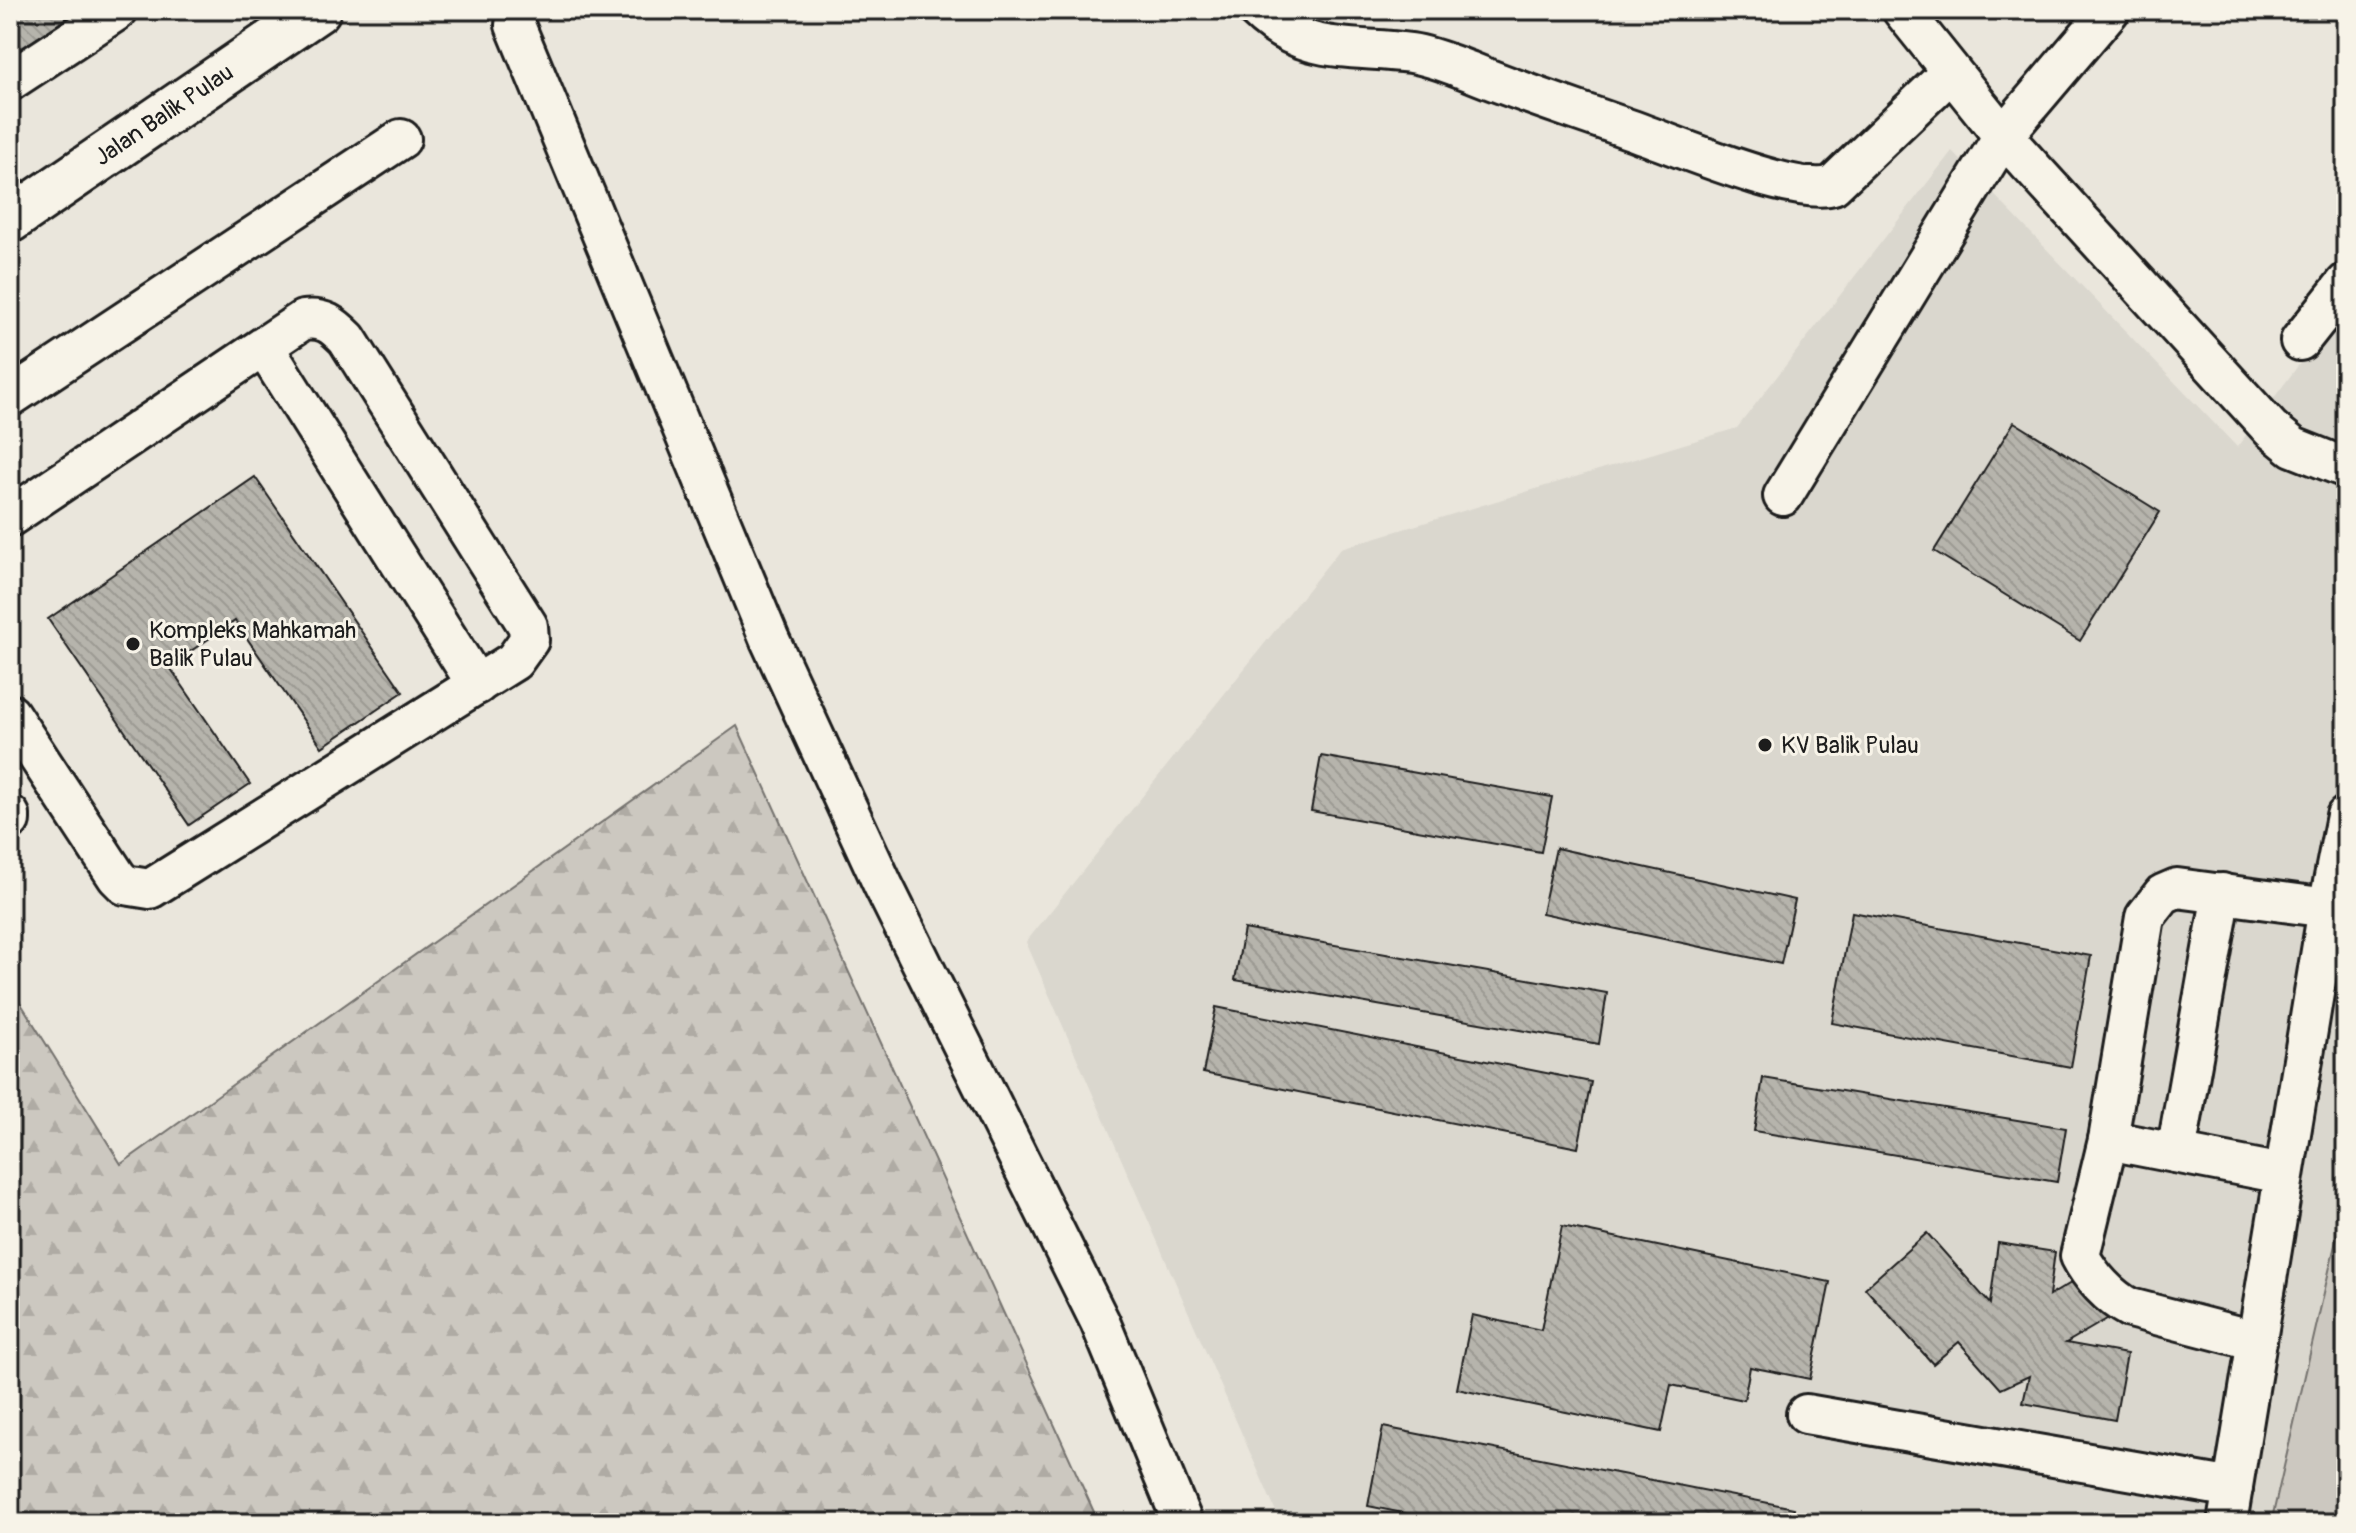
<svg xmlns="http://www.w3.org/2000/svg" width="2356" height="1533" font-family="Pangolin,sans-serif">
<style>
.built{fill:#dad7ce}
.forest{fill:url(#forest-firs);stroke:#74726e;stroke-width:2}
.green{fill:#ccc8c0;stroke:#74726e;stroke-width:2}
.building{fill:url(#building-back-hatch);stroke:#1c1c1c;stroke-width:2}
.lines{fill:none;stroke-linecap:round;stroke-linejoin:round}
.minor-casing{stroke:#1c1c1c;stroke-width:44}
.major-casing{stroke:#1c1c1c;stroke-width:50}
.minor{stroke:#f7f3e8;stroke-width:38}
.major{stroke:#f7f3e8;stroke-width:44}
.poi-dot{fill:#1c1c1c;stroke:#f7f3e8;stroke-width:3}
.labels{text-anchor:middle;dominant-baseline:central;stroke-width:6;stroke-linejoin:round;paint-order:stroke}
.street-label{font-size:24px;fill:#1c1c1c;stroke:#f7f3e8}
.poi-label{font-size:24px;fill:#1c1c1c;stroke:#f7f3e8;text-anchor:start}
</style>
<defs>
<pattern id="forest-firs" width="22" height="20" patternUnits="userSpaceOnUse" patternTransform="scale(2)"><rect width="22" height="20" fill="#ccc8c0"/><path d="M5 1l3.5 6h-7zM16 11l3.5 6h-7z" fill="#afaba4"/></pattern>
<pattern id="building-back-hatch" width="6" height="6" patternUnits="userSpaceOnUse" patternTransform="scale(2)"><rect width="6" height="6" fill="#b6b4ac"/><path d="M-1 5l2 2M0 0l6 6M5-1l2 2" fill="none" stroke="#9c9a93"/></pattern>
</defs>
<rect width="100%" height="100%" fill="#eae6dc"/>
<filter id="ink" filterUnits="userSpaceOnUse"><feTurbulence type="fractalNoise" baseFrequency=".0125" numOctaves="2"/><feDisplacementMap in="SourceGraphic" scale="16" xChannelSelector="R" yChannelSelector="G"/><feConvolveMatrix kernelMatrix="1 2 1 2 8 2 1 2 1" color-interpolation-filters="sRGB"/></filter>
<g filter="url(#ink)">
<polygon class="built" points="1952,151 2237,447 2346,302 2346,1523 1281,1523 1026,942 1341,548 1737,428"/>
<polygon class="forest" points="737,726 1099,1523 10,1523 10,986 121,1164"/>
<polygon class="green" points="2346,1197 2346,1523 2271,1523"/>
<g class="building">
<polygon points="10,10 80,10 10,56"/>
<polygon points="2014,422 2160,512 2080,641 1934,551"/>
<polygon points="255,477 403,692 322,747 235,621 169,666 250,784 189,825 48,619"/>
<polygon points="1321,756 1552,797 1541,852 1311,811"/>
<polygon points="1556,848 1795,900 1781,964 1542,913"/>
<polygon points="1852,912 2091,956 2071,1067 1832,1023"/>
<polygon points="1244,929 1607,993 1599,1044 1235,980"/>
<polygon points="1216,1007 1591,1082 1578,1148 1203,1073"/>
<polygon points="1763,1078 2066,1128 2057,1182 1754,1131"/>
<polygon points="1562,1226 1830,1282 1810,1379 1750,1367 1744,1400 1671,1385 1661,1432 1457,1389 1472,1315 1541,1330"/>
<polygon points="1927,1233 1990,1304 1998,1243 2055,1252 2049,1296 2086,1274 2112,1316 2066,1343 2127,1354 2115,1420 2023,1403 2029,1376 2001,1389 1959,1342 1933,1364 1865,1288"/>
<polygon points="1383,1427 1794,1508 1791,1523 1452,1523 1368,1506"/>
</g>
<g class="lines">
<g class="minor-casing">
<g id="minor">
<path d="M 1257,10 C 1304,56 1352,45 1411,53 C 1431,56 1450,64 1469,71 C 1522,93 1576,110 1629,129 C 1670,143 1797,198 1833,185 L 1951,72"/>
<polyline points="1902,10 2003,136 2271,429 2293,447 2346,468"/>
<polyline points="515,25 770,640 883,885 1100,1322 1183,1523"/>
<polyline points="10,81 118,10"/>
<polyline points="2300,341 2346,283"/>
<polyline points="264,347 477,685"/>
<polyline points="10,397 401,139"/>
<polyline points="1783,496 2003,136 2110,10"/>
<path d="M 10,517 L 303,320 C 324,317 333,325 347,339 L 528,626 L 529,640 L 514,661 L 150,889 L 125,885 L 117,877 L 10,714"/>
<polyline points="10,815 10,820"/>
<polyline points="2108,1140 2283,1174"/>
<polyline points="2176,1153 2222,893"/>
<path d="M 2257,1341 L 2130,1308 C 2110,1298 2090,1276 2080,1256 L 2108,1140 L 2145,917 L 2163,894 L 2177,888 L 2328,908"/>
<polyline points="1806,1414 2233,1488"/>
<polyline points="2227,1523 2328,908 2346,816"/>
</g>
</g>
<g class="major-casing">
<polyline id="major" points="10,220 318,10"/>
</g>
<use href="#minor" class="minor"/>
<use href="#major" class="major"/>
</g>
</g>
<g class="poi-dot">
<circle cx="133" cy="644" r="8"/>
<circle cx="1765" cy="745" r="8"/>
</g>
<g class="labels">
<g class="street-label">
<text transform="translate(164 115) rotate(-34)">Jalan Balik Pulau</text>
</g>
<g class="poi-label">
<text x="149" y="630">Kompleks Mahkamah<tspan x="149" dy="28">Balik Pulau</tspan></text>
<text x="1781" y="745">KV Balik Pulau</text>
</g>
</g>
<rect width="2356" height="1533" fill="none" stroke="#f7f3e8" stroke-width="40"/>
<rect x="20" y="20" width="2316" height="1493" fill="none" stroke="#1c1c1c" stroke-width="3" filter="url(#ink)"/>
</svg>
